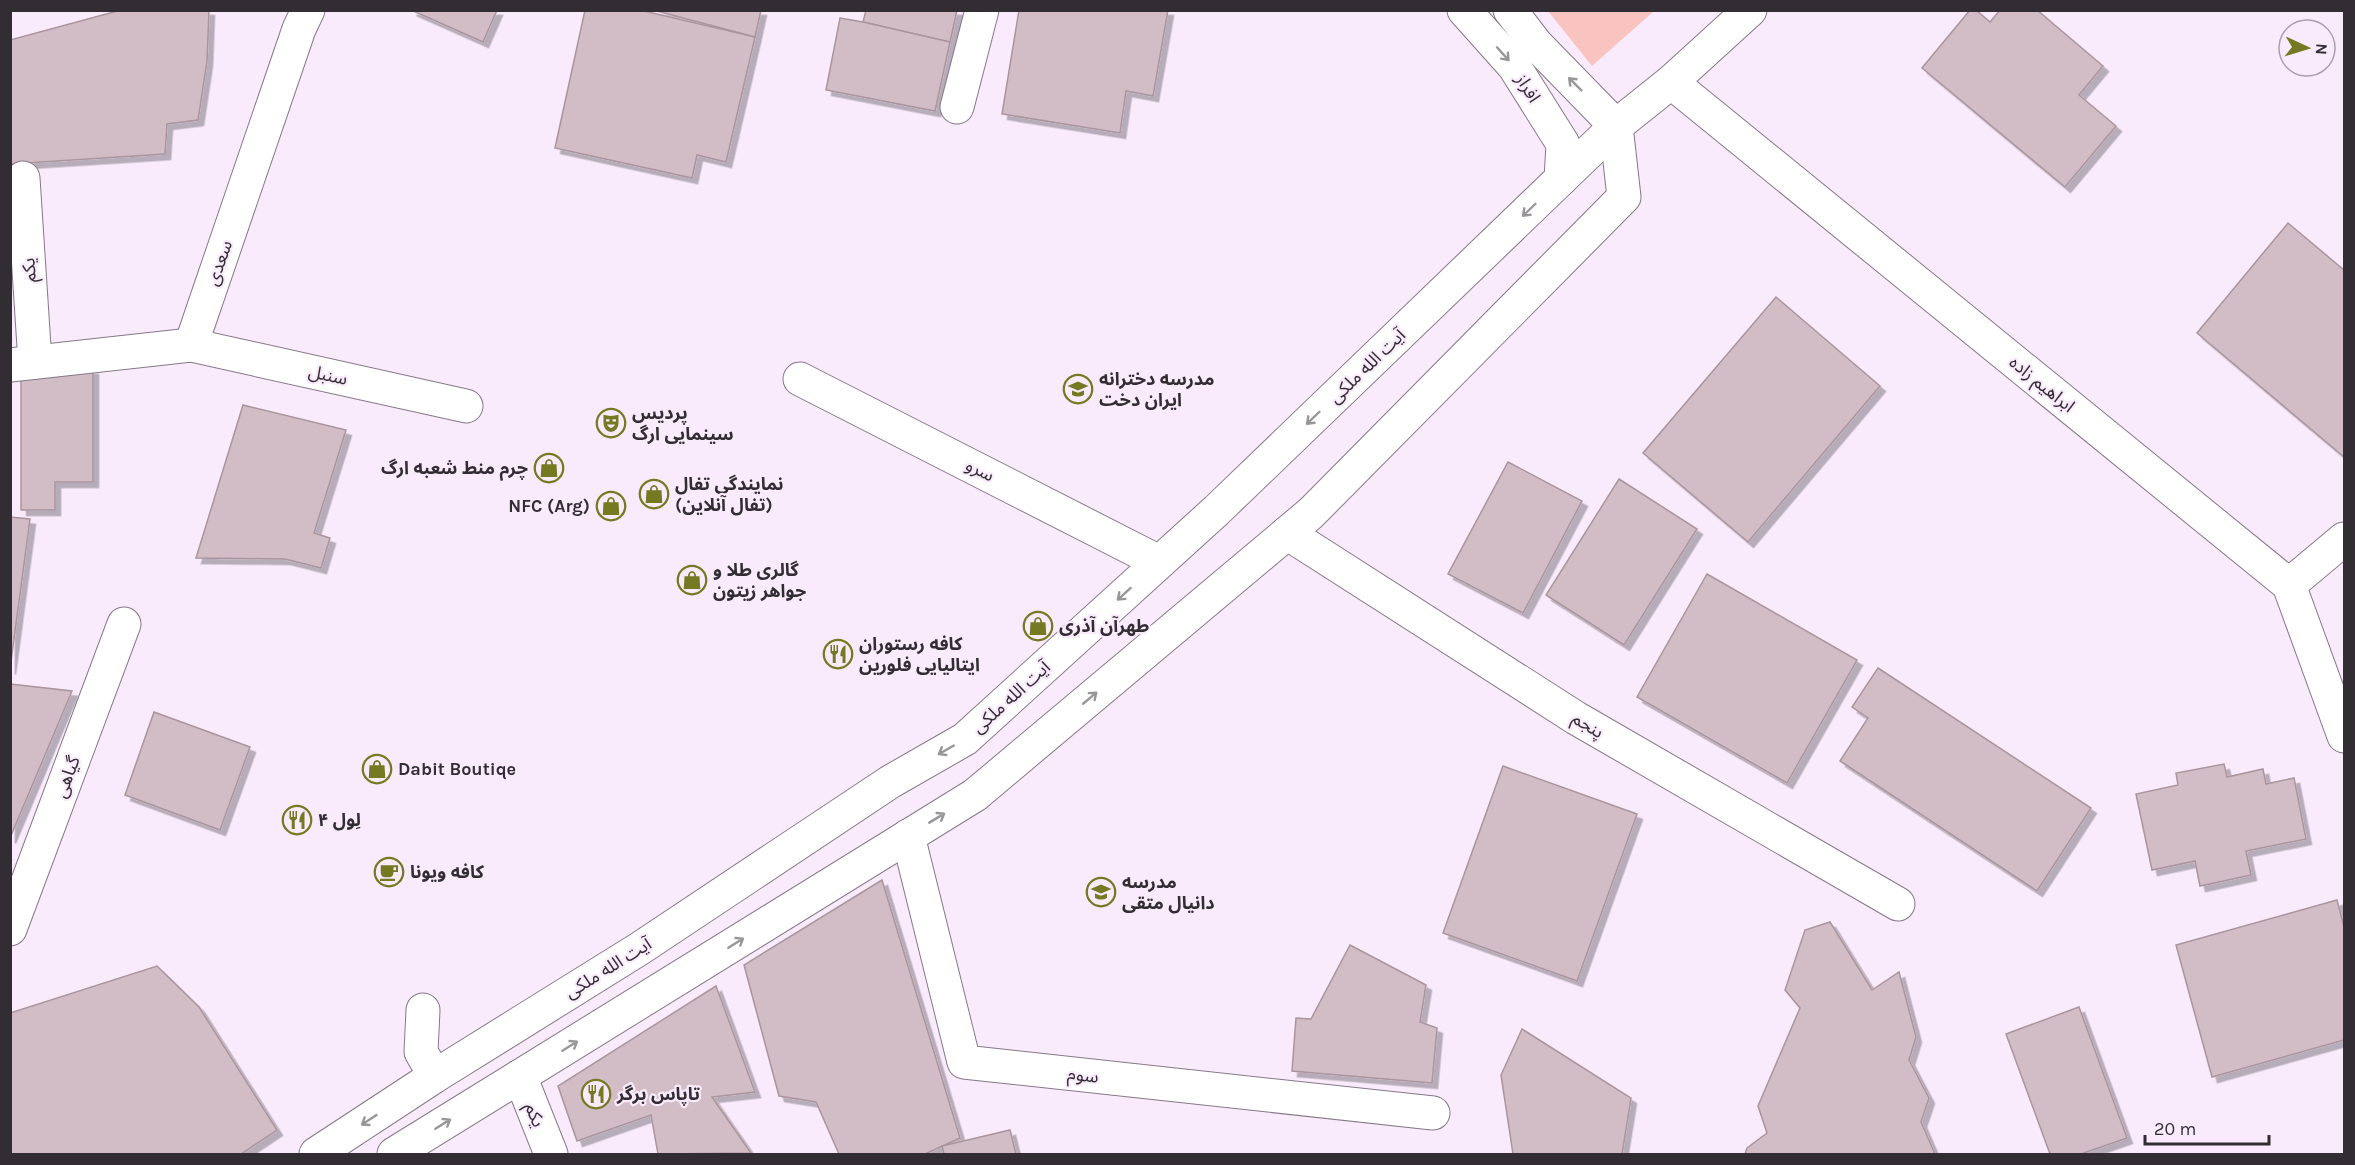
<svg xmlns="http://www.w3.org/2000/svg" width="2355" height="1165" font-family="Karla,'Noto Sans Arabic',sans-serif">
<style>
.green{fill:#f9c3c0}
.building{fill:#d2bcc5;stroke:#aa959d;stroke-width:1.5;filter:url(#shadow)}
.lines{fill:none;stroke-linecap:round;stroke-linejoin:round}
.minor-casing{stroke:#867888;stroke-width:35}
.minor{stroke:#fff;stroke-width:33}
.oneway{stroke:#989699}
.labels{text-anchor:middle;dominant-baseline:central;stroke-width:4.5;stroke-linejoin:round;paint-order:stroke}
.street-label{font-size:18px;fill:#322d33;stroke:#faebfc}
.poi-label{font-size:18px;font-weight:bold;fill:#322d33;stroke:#faebfc;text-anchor:start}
</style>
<defs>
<filter id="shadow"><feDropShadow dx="5.5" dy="5.5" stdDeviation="0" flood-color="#0004"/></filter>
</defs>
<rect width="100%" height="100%" fill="#faebfc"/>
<polygon class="green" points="1548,11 1654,11 1592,66"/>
<g class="building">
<polygon points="121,10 209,10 207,61 198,120 167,124 165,154 10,164 10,40"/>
<polygon points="411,10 497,10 483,42"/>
<polygon points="585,10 640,10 755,37 726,162 697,155 692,178 555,148"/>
<polygon points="653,10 761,10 755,37"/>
<polygon points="866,10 957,10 950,42 863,22"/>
<polygon points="1019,10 1168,10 1153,96 1126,91 1120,133 1002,114"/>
<polygon points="1970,10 1976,10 1990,22 2000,10 2037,10 2103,66 2079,95 2116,126 2065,187 1922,68"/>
<polygon points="840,18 863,22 950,42 935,111 826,90"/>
<polygon points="2288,223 2344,270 2344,457 2197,333"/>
<polygon points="1776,297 1880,386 1748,542 1643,453"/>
<polygon points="21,369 93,369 93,482 55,482 55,510 21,510"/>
<polygon points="243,405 346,430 314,533 330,538 321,568 285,559 196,558"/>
<polygon points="1508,462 1582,501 1523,613 1448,574"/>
<polygon points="1619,479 1697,529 1624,645 1546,595"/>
<polygon points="10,517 30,519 10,669"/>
<polygon points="1707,574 1857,660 1787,783 1637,697"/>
<polygon points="1878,668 2091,808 2037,891 1840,761 1868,718 1852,707"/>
<polygon points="10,684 72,691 10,838"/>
<polygon points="154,712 250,747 220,830 125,795"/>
<polygon points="2224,764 2227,777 2263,769 2266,784 2294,778 2306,839 2246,851 2251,875 2200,886 2195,861 2152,870 2136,794 2178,785 2176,773"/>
<polygon points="1503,766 1637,814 1577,981 1443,933"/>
<polygon points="882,880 960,1138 925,1154 839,1154 816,1102 779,1096 744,965"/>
<polygon points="2337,900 2344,927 2344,1040 2212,1077 2176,945"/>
<polygon points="1830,922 1872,990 1899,972 1916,1037 1909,1060 1929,1098 1921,1122 1935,1154 1745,1154 1747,1148 1767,1133 1758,1106 1800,1008 1785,990 1805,930"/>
<polygon points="1350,945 1426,985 1420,1022 1437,1028 1432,1083 1292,1071 1296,1018 1311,1019"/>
<polygon points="157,966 199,1007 277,1130 241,1154 10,1154 10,1013"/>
<polygon points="716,986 755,1092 712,1097 751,1153 658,1154 651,1115 577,1141 558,1086"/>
<polygon points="2079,1007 2127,1138 2081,1154 2050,1154 2006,1034"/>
<polygon points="1522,1029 1631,1098 1622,1154 1513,1154 1501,1075"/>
<polygon points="1010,1130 1016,1154 944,1154 942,1146"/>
</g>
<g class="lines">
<g class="minor-casing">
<g id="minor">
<polyline points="1464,10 1514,66 1563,144 1561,179"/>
<polyline points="1510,10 1536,44 1616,126"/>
<polyline points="1671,82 2289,585 2344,736"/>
<polyline points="957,107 982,10"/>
<polyline points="23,178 35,362"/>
<polyline points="191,345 299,29 308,10"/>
<polyline points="10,365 191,345 466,406"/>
<polyline points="800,379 1159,562"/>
<polyline points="1287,533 1576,718 1898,904"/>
<polyline points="2289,585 2344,539"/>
<polyline points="908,836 964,1062 1433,1113"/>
<polyline points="10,929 124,624"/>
<polyline points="423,1010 421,1052 435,1076"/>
<polyline points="520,1076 551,1154"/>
<polyline points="316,1154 435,1076 639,949 890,782 965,739 1217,510 1616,126 1671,82 1750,10"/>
<polyline points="394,1154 975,795 1311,513 1624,197 1616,126"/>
</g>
</g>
<use href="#minor" class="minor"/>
</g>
<defs><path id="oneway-shaft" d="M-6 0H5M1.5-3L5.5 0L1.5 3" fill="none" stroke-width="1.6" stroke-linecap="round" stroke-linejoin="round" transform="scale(1.5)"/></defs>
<g class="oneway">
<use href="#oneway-shaft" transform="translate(1503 54) rotate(48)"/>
<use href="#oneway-shaft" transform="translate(1575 84) rotate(-135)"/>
<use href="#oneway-shaft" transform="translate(1529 210) rotate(136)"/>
<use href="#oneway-shaft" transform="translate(1313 418) rotate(136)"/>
<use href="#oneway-shaft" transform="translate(1124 594) rotate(138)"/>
<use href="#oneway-shaft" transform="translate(1090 698) rotate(-40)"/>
<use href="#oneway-shaft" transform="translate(946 750) rotate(150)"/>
<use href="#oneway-shaft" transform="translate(937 818) rotate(-31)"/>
<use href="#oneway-shaft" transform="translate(736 943) rotate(-32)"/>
<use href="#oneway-shaft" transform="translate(570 1046) rotate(-32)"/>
<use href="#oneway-shaft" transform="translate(369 1120) rotate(147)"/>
<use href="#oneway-shaft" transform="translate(443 1124) rotate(-32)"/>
</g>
<defs>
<g id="school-ring" transform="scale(1.5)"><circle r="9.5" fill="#faebfc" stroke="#747922" stroke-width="1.5"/><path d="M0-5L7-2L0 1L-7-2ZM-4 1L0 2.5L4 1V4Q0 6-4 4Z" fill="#747922"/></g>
<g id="theatre-ring" transform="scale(1.5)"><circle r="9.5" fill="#faebfc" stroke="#747922" stroke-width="1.5"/><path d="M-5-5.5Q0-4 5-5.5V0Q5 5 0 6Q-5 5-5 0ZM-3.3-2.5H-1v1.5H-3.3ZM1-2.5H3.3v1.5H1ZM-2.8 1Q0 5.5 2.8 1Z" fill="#747922"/></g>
<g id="shop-ring" transform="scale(1.5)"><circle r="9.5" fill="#faebfc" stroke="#747922" stroke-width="1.5"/><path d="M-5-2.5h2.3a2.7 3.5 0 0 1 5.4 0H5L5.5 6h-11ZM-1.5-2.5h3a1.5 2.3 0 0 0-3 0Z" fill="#747922"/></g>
<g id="restaurant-ring" transform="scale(1.5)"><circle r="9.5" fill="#faebfc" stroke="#747922" stroke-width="1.5"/><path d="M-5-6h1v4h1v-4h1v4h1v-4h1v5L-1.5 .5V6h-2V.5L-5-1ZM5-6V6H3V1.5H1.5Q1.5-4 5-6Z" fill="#747922"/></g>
<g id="cafe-ring" transform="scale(1.5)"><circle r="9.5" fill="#faebfc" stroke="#747922" stroke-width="1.5"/><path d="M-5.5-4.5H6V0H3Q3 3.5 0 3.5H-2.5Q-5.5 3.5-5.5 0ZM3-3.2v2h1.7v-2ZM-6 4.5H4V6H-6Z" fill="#747922"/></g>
</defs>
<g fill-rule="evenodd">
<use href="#school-ring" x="1078" y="389"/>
<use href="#theatre-ring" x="611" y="423"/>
<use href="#shop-ring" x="549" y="468"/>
<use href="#shop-ring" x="654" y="494"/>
<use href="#shop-ring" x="611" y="506"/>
<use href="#shop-ring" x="692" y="580"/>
<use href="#shop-ring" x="1038" y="626"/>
<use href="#restaurant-ring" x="838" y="654"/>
<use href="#shop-ring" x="377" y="769"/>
<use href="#restaurant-ring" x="297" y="820"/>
<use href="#cafe-ring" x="389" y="872"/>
<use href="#school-ring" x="1101" y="892"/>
<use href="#restaurant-ring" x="596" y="1094"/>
</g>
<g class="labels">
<g class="street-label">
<text transform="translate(1528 88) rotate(58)">افراز</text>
<text transform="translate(219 263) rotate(-71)">سعدی</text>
<text transform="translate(29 270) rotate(-94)">یکم</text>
<text transform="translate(1367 366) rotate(-44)">آیت الله ملکی</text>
<text transform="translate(328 375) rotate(12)">سنبل</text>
<text transform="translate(2042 384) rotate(39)">ابراهیم زاده</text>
<text transform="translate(980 470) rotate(27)">سرو</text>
<text transform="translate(1011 697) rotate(-42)">آیت الله ملکی</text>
<text transform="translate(1588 725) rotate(31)">پنجم</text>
<text transform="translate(67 777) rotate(-70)">گیاهی</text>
<text transform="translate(608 968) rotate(-32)">آیت الله ملکی</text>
<text transform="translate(1083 1075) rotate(6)">سوم</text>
<text transform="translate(535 1115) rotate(69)">یکم</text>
</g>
<g class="poi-label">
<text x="1099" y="379">مدرسه دخترانه<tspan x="1099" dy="21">ایران دخت</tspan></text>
<text x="632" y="413">پردیس<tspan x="632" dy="21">سینمایی ارگ</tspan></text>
<text x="528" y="468" text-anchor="end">چرم منط شعبه ارگ</text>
<text x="675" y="484">نمایندگی تفال<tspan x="675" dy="21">(تفال آنلاین)</tspan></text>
<text x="590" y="506" text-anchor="end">NFC (Arg)</text>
<text x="713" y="570">گالری طلا و<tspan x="713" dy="21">جواهر زیتون</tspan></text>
<text x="1059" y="626">طهرآن آذری</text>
<text x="859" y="644">کافه رستوران<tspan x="859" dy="21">ایتالیایی فلورین</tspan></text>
<text x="398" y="769">Dabit Boutiqe</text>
<text x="318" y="820">لِول ۴</text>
<text x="410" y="872">کافه ویونا</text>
<text x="1122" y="882">مدرسه<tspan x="1122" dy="21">دانیال متقی</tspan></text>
<text x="617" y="1094">تاپاس برگر</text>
</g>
</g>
<rect width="2355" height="1165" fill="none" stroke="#322d33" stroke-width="24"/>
<g transform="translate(2307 48) rotate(94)"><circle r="28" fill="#faebfc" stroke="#aa9fac" stroke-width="1.5"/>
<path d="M0-4.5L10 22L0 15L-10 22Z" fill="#747922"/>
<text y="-9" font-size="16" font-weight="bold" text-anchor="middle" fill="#322d33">N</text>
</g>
<path d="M2145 1135v9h124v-9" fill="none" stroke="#322d33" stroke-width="3"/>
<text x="2154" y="1135" font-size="18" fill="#322d33" stroke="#faebfc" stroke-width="4.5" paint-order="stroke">20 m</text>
</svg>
